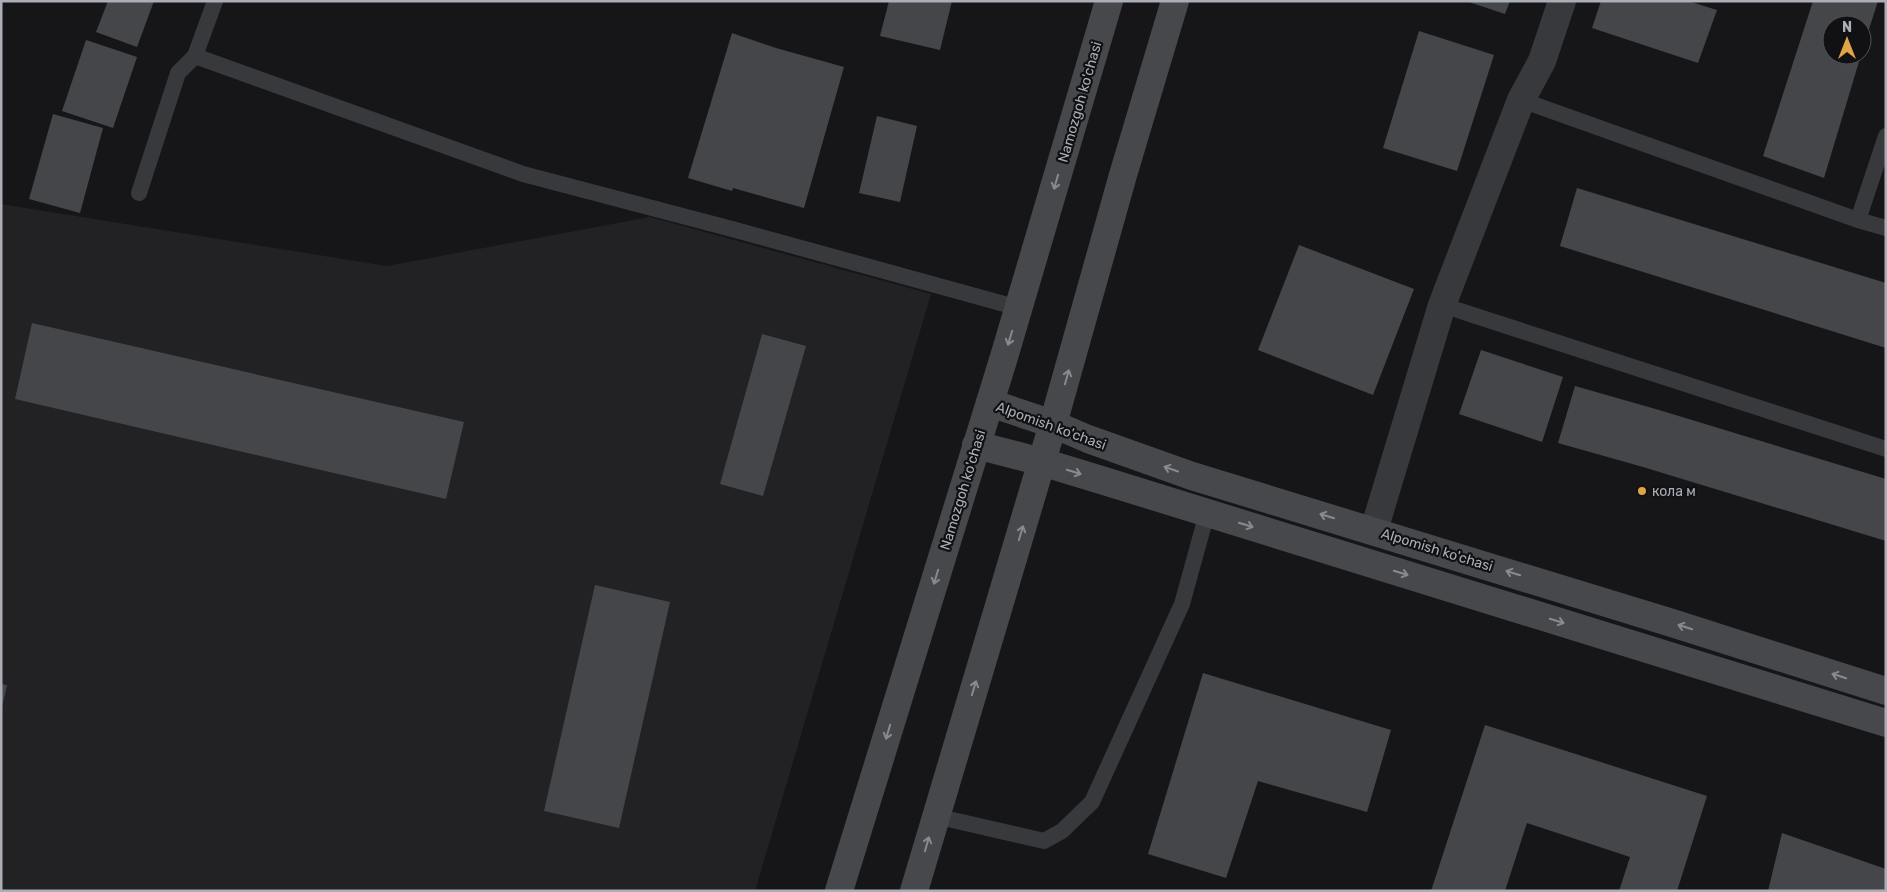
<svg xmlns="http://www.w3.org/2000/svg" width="1887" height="892" font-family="Rubik,sans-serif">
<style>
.built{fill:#222225}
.building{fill:#45464a}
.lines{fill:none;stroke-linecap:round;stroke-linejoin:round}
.service{stroke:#38393c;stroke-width:16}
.minor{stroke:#38393c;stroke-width:28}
.secondary{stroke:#46484c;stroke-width:28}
.oneway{stroke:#878a91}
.poi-dot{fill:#e0a447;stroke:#111113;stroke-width:2}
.labels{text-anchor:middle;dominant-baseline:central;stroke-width:4.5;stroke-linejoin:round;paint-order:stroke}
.street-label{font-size:14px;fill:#aaaeb6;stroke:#111113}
.poi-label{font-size:14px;fill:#aaaeb6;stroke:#111113;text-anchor:start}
</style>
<rect width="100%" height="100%" fill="#161618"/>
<polygon class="built" points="1,204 387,266 650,217 931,294 755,891 1,891"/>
<g class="building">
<polygon points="108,1 154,1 137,47 96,32"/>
<polygon points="889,1 952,1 940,50 880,36"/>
<polygon points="1466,1 1510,1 1505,14"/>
<polygon points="1601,1 1688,1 1717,10 1698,63 1592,28"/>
<polygon points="1813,1 1878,1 1862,51 1862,25 1832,25 1832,55 1861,55 1824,178 1763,156"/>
<polygon points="1419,31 1494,55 1457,171 1383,148"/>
<polygon points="732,33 776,48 844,67 804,208 733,188 732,191 688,178"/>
<polygon points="86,40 137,57 113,128 62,111"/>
<polygon points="53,114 103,128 80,213 29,199"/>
<polygon points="877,116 917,126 900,202 859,193"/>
<polygon points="1577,188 1886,283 1886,348 1560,246"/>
<polygon points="1299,245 1414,289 1373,395 1258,350"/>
<polygon points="32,323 464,422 446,499 15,399"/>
<polygon points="762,334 806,346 763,496 720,484"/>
<polygon points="1481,350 1563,377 1542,442 1459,414"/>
<polygon points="1575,386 1659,410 1886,479 1886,541 1643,467 1558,443"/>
<polygon points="595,585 670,602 619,828 544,811"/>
<polygon points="1203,673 1391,730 1367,812 1258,781 1226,878 1148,854"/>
<polygon points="1,684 7,685 2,707 1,707"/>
<polygon points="1485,725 1707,796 1677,891 1619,891 1630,857 1527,823 1505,891 1431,891"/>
<polygon points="1782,833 1886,869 1886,891 1768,891"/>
</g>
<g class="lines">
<g class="service">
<polyline points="195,56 523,174 732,229 1019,308"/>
<polyline points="1521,100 1858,220 1886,228"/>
<polyline points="139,193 178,73 195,56 215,1"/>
<polyline points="1858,220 1886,136"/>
<polyline points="1442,305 1886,449"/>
<polyline points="935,816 1044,841 1062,831 1092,802 1182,604 1207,513"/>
</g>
<polyline class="minor" points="1374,530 1442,305 1521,100 1542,61 1562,1"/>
<g class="secondary">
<polyline points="990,403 1053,424 1088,439 1192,476 1672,623 1886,691"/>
<polyline points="976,445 1042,462 1101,480 1886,723"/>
<polyline points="839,891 1004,357 1109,1"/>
<polyline points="914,891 1053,424 1123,175 1175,1"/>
</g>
</g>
<defs><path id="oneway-shaft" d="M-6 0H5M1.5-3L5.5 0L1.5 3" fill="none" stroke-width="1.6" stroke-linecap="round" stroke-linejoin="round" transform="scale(1.25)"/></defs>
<g class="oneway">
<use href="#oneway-shaft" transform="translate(1056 182) rotate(106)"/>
<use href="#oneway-shaft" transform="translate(1010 338) rotate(107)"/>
<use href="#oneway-shaft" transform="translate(1067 377) rotate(-74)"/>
<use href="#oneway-shaft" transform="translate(1171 469) rotate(-161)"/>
<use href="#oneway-shaft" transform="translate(1074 472) rotate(17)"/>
<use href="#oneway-shaft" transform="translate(1327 516) rotate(-163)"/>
<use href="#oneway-shaft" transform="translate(1246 525) rotate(17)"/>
<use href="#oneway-shaft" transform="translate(1021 533) rotate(-73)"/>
<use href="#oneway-shaft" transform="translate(1401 573) rotate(17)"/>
<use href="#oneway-shaft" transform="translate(1513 573) rotate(-163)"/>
<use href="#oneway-shaft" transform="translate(936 577) rotate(107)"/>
<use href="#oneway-shaft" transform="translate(1557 621) rotate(17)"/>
<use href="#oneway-shaft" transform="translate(1685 627) rotate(-162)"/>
<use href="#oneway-shaft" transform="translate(1839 676) rotate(-162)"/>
<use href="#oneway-shaft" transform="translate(974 688) rotate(-73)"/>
<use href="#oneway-shaft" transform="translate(888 732) rotate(107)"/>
<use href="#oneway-shaft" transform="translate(927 844) rotate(-74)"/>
</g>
<circle class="poi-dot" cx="1642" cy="491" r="5"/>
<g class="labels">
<g class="street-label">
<text transform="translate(1080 102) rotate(-74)">Namozgoh ko'chasi</text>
<text transform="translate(1051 426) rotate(20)">Alpomish ko'chasi</text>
<text transform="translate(963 490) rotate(-73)">Namozgoh ko'chasi</text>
<text transform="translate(1437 550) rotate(17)">Alpomish ko'chasi</text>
</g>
<g class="poi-label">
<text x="1652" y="491">кола м</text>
</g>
</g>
<rect width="1887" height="892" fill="none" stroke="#aaaeb6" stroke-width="5"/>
<g transform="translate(1847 40)"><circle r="24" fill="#111113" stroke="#4e5054"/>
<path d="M0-4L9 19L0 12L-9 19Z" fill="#e0a447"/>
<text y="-8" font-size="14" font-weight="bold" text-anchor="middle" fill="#aaaeb6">N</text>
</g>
</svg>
